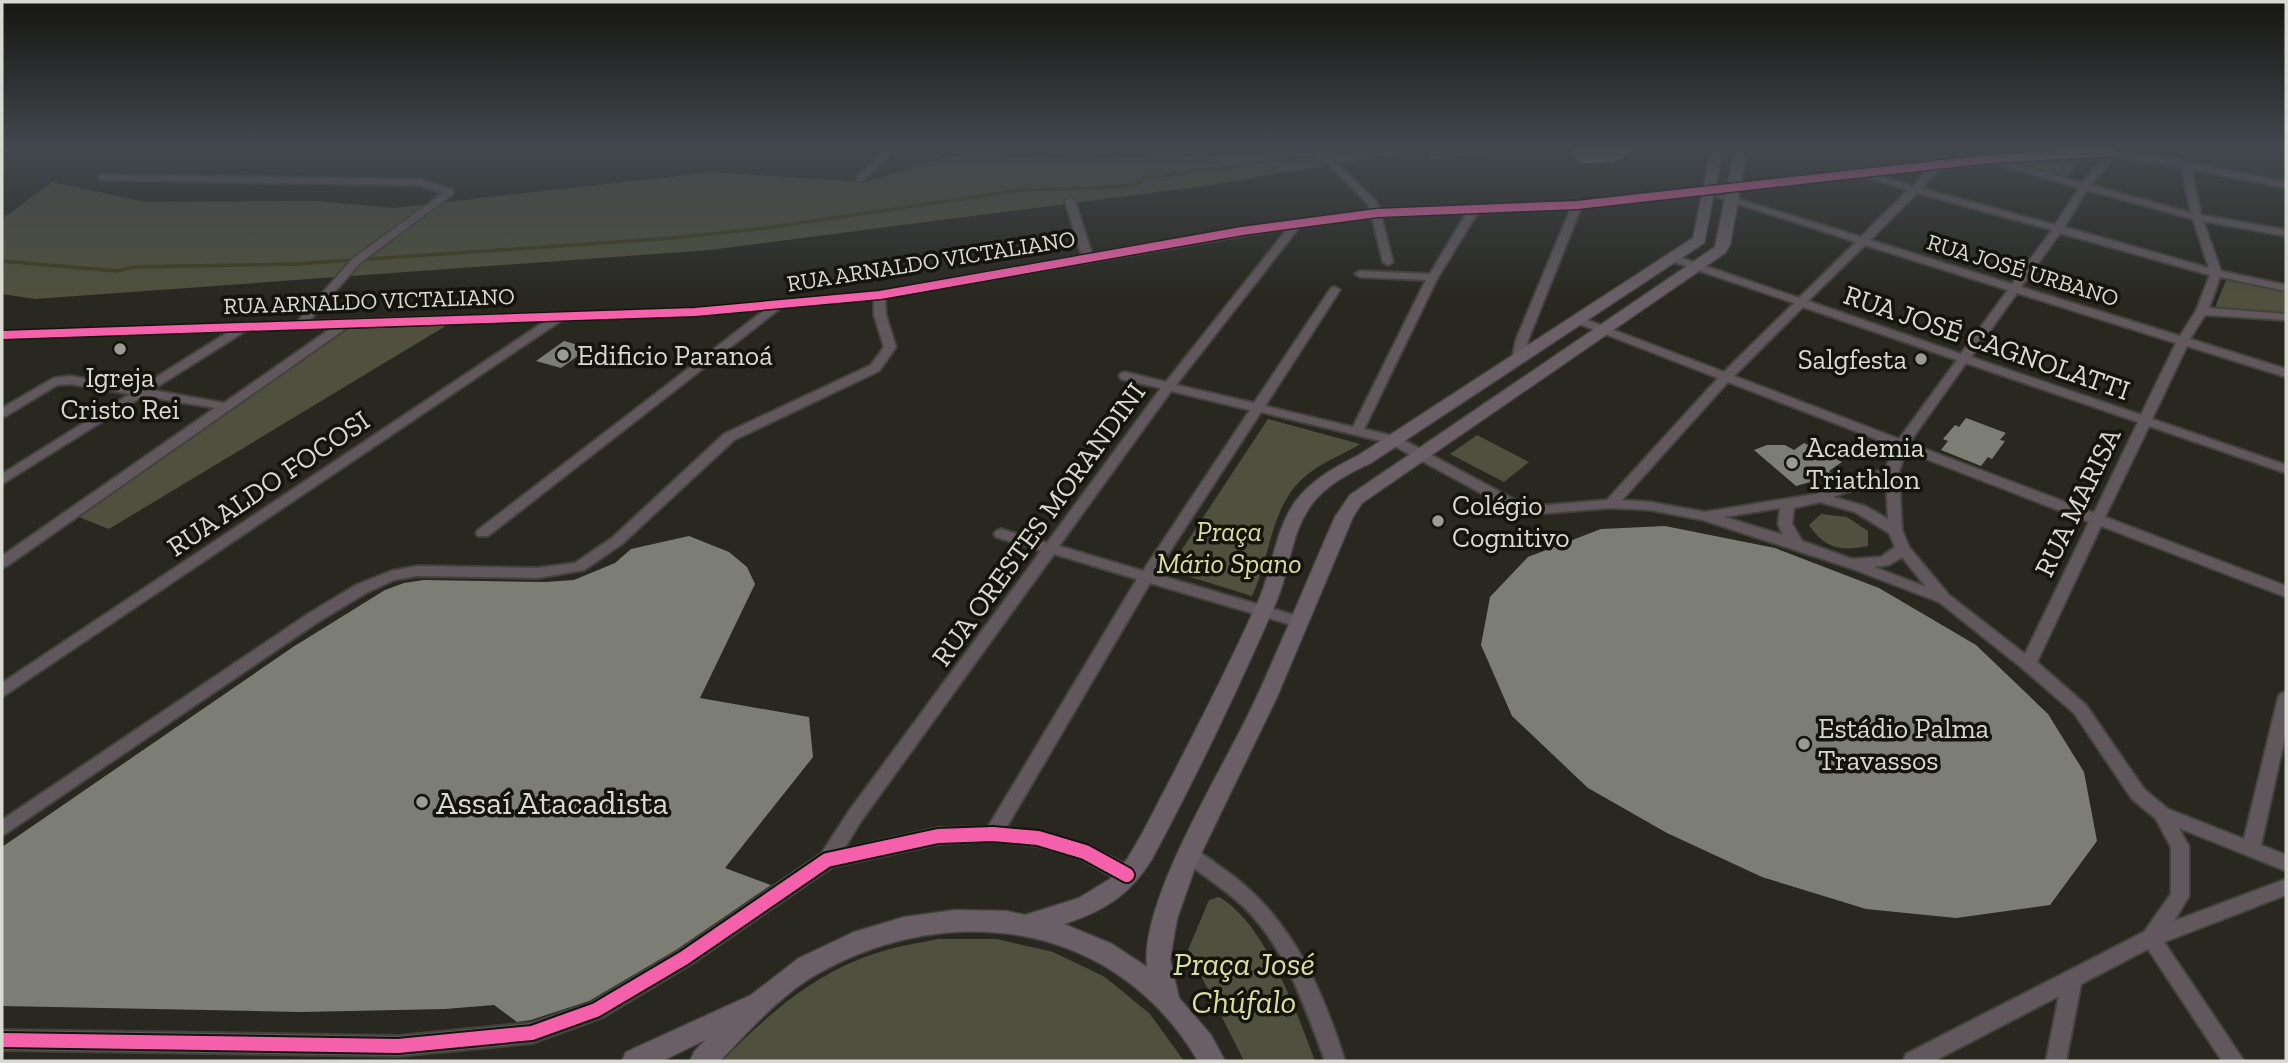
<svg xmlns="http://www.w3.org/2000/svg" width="2288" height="1063" font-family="'Zilla Slab',serif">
<rect width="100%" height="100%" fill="#282820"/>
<!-- green -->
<g fill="#4f503d">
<polygon points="1330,149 1423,149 1212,185 710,250 35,299 2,294 2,219 52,182 146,202 317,201 394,208 712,172 865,182 951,156 1084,159 1332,152"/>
<polygon points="1428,149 1520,149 1429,160"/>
<polygon points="2073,156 2082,159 2066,177 2060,177 2010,163"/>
<polygon points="2226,280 2286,292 2286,315 2214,310"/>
<polygon points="459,318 109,529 71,514 346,323"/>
<path d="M1268,419L1360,444C1343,455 1324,461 1308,474C1269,505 1272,555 1252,596L1174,572L1171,566Z"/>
<polygon points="1477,435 1529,462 1504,482 1450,454"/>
<path d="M1821,514L1847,517L1868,531V546C1841,552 1824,548 1809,525Z"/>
<path d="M1219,897C1265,923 1297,1013 1315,1061H1244L1188,950L1209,900Z"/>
<path d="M938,939H997L1053,952L1105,977L1150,1014L1184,1061H722C767,1015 816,971 880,952C898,946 919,943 938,939Z"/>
</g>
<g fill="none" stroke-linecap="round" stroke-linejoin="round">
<!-- stream -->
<polyline stroke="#3f3f20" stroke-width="3.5" points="2,261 117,271 133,267 296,264 673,238 766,228 1021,190 1121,187 1136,184 1144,178 1363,149"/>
</g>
<!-- building -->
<g fill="#7c7d75">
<polygon points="1568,149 1636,149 1614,162 1581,164"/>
<polygon points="564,341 589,348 561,368 536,361"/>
<polygon points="1966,418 2006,433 2000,440 2005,441 1992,459 1988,457 1981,466 1941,450 1948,441 1943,439 1955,425 1959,427"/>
<polygon points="1804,443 1842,462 1829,471 1835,475 1796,486 1754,450 1767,445 1785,445 1794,450"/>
<polygon points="1665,526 1775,548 1879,588 1976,645 2048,714 2084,772 2097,841 2050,905 1956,918 1866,909 1762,877 1667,833 1588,788 1512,716 1481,645 1490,597 1528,557 1601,529"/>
<polygon points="689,536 729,552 747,567 755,584 700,698 809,717 813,757 725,868 771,885 676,950 589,1001 531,1020 517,1022 494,1005 445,1009 301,1012 2,1006 2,847 293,647 385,590 404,583 424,580 545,582 574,580 615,563 631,549"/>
</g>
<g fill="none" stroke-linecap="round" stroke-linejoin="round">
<!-- minor casing -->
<g stroke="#43433d" stroke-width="4">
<g id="minor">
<polygon points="886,149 896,149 863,181 857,181 857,177"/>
<path d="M1313,149H1322L1376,201L1380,210L1577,202L1989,156L2102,149H2119L2286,182V188L2191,169L2201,215L2286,230V236L2203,221L2221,271L2286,285V291L2220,277L2209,308L2286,314V320L2205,315L2190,339L2286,369V377L2187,346L2152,419L2286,465V473L2149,426L2105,517L2286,586V597L2101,526L2037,662L2086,705L2144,789L2168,809L2244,839L2278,698L2280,694L2286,692V732L2261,845L2286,855V871L2179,828L2189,847V896L2174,921L2286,879V895L2164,942L2244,1061H2222L2148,949L2081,984L2066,1061H2046L2059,996L1934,1061H1903L1906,1054L2144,932L2171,894V847L2156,819L2132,799L2074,713L2022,668L1939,602L1853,569L1703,520L1650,510L1611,508L1535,514L1503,505L1389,443L1261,412L1155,574L1304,618L1307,622L1304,626L1299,627L1150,583L1006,828C1057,832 1089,845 1134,869L1136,875L1134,881L1127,883L1120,881L1080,858L1038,846L993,841L938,844L832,867L691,964L603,1017L532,1043L398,1056L2,1050V1030L398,1036L532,1023L590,1003L677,952L821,854L849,811L1041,551L996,537L994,534L996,531L1001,529L1047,543L1161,388L1121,379L1119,376L1121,373L1125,372L1166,382L1288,228L885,297L886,315L896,347L879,371L734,440L622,544L584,570L537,578L417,576L394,580L366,593L318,622L2,836V820L308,614L356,585L391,571L417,566L537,568L575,563L612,538L724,434L871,365L884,347L874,315V299L782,307L488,536H478L476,533L478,530L766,309L695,315L562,320L2,697V683L547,320L348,327L7,566L2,568V556L215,408L143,396L2,484V474L130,394L70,384L57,385L6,416L2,417V408L54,378L70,376L139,388L230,331L2,338V332L297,322L352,259L443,193L418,185L102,180L99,179V175L419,179L453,190V194L360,263L309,321L695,309L880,292L1082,256L1065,201L1070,198L1075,201L1092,254L1242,228L1370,211L1368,204ZM2105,155L2082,183L2006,161ZM2115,155L2182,168L2191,213L2091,185ZM1992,162L1993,163L2079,188L2055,225L1921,188L1942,167ZM1930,168L1913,186L1874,175ZM1863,176L1908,190L1861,237L1725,195L1717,197L1856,242L1799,298L1676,256H1668V260L1794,303L1724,372L1582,318H1574V322L1718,378L1607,500L1535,506L1513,499L1398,437L1364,429L1438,277L1478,212L1571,208L1516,340L1512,360L1518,364L1524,360L1528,340L1581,208ZM2087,190L2193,219L2209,268L2064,227ZM1917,193L2052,230L2012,284L1870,240ZM1467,212L1430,274L1360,271L1355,274L1360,277L1426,280L1353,427L1265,406L1340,290L1335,287L1331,288L1254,403L1176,385L1300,226L1372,217L1383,262L1388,265L1393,262L1381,216ZM2060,233L2210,275L2196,311L2180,336L2021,287ZM1865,245L2008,290L1961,354L1808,301ZM2017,293L2176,343L2141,415L1971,357ZM1803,307L1957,360L1899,439L1734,376ZM333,327L224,403L152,390L247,330ZM1966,363L2138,422L2094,513L1909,443ZM1728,382L1894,446L1886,468L1816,494L1705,512L1650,502L1622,500ZM1171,391L1250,410L1143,571L1059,546ZM1906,451L2089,522L2025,654L1949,595L1909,547L1902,530L1899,471ZM1886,478L1888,519L1865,506L1833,497ZM1820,502L1855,512L1889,533L1895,547L1881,557L1852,559L1802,541L1792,524L1794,508ZM1780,508L1778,524L1783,535L1724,517ZM1054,554L1137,579L988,827L938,828L844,849L861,821ZM1902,557L1926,587L1874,567L1889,565Z"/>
<path d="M1190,848C1202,852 1212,861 1222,868C1290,914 1321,986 1345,1061H1325C1305,1007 1286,949 1245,908C1226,890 1204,876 1184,861L1181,856L1184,851Z"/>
</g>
</g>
<!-- major casing -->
<g stroke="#43433d" stroke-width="3">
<path id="major" d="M1711,149H1723L1704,243L1371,463C1347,474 1322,487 1308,510C1291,536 1289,571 1277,600C1239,687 1197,775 1152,859C1130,895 1104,911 1064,924L1112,944L1147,967C1140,900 1222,771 1252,707C1281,645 1307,580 1335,517L1350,495L1715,247L1735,149H1747L1730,245L1725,253L1362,503L1353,517L1277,697L1197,862L1177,919L1170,959L1179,998L1211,1035L1225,1061H1198C1117,923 953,898 819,973C781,994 750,1030 720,1061H690L694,1052L705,1040L662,1061H622L626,1052L751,995L799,958L854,932L904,917L955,910L1007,911L1025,915L1079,898L1110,879L1128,858L1143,832C1183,755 1224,677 1260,597C1273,566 1275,531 1295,502C1311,480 1335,467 1359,455L1693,238Z"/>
</g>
<!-- minor -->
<use href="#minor" fill="#61585d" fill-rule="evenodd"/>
<!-- major -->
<use href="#major" fill="#6a5f66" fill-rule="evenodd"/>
<!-- cycleway-far1 casing -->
<g stroke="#14140d" stroke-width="11">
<polyline id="cycleway-far1" points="2,335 695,312 880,295 1242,231 1377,213 1577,205 1989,159 2113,152"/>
</g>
<!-- cycleway casing -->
<g stroke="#14140d" stroke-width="18">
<polyline id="cycleway" points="2,1040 398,1046 532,1033 596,1010 684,958 827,860 938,836 993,834 1038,838 1085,852 1127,875"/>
</g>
<!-- cycleway-far1 -->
<use href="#cycleway-far1" stroke="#f560ab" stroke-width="8"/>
<!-- cycleway -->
<use href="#cycleway" stroke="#f560ab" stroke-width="14"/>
</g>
<!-- sky -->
<linearGradient id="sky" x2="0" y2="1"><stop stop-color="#161612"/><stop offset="0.5" stop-color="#42484e"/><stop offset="1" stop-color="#42484e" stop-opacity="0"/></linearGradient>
<rect width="2288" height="298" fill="url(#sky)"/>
<!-- markers -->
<g fill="#9a9b92" stroke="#14140d" stroke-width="2.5">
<circle cx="120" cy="349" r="7"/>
<circle cx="563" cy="355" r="7"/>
<circle cx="1921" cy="359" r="7"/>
<circle cx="1792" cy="463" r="7"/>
<circle cx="1438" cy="521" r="7"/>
<circle cx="1804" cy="744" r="7"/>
<circle cx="422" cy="802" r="7"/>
</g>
<g text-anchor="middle" stroke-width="7" stroke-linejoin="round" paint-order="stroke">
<!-- far-street labels -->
<g font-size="23" fill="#d8d9d0" stroke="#14140d">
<text transform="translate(931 261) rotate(-9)" y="8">RUA ARNALDO VICTALIANO</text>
<text transform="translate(2023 270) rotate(17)" y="8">RUA JOSÉ URBANO</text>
<text transform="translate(369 301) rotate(-2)" y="8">RUA ARNALDO VICTALIANO</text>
</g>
<!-- street labels -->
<g font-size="28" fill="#d8d9d0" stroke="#14140d">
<text transform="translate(1987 342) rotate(19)" y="10">RUA JOSÉ CAGNOLATTI</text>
<text transform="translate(268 483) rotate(-34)" y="10">RUA ALDO FOCOSI</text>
<text transform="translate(2077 502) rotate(-64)" y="10">RUA MARISA</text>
<text transform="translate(1038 524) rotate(-54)" y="10">RUA ORESTES MORANDINI</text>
</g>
<!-- poi labels -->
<g font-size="28" fill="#d8d9d0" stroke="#14140d" text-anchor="start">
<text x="577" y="365">Edificio Paranoá</text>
<text x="1907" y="369" text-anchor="end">Salgfesta</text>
<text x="120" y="387" text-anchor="middle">Igreja<tspan x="120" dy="32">Cristo Rei</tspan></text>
<text x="1806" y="457">Academia<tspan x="1806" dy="32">Triathlon</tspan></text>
<text x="1452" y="515">Colégio<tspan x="1452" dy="32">Cognitivo</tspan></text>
<text x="1818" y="738">Estádio Palma<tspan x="1818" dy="32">Travassos</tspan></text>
</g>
<!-- park labels -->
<g font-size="28" font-style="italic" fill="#dbdd9e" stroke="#14140d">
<text x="1229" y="541">Praça<tspan x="1229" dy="32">Mário Spano</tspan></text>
</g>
<!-- near-poi labels -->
<g font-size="33" fill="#d8d9d0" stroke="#14140d" text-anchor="start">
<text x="436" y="814">Assaí Atacadista</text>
</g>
<!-- near-park labels -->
<g font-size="33" font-style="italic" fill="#dbdd9e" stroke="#14140d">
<text x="1244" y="975">Praça José<tspan x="1244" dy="38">Chúfalo</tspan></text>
</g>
</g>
<!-- border -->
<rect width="2288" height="1063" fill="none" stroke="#d8d9d0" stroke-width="7"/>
</svg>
